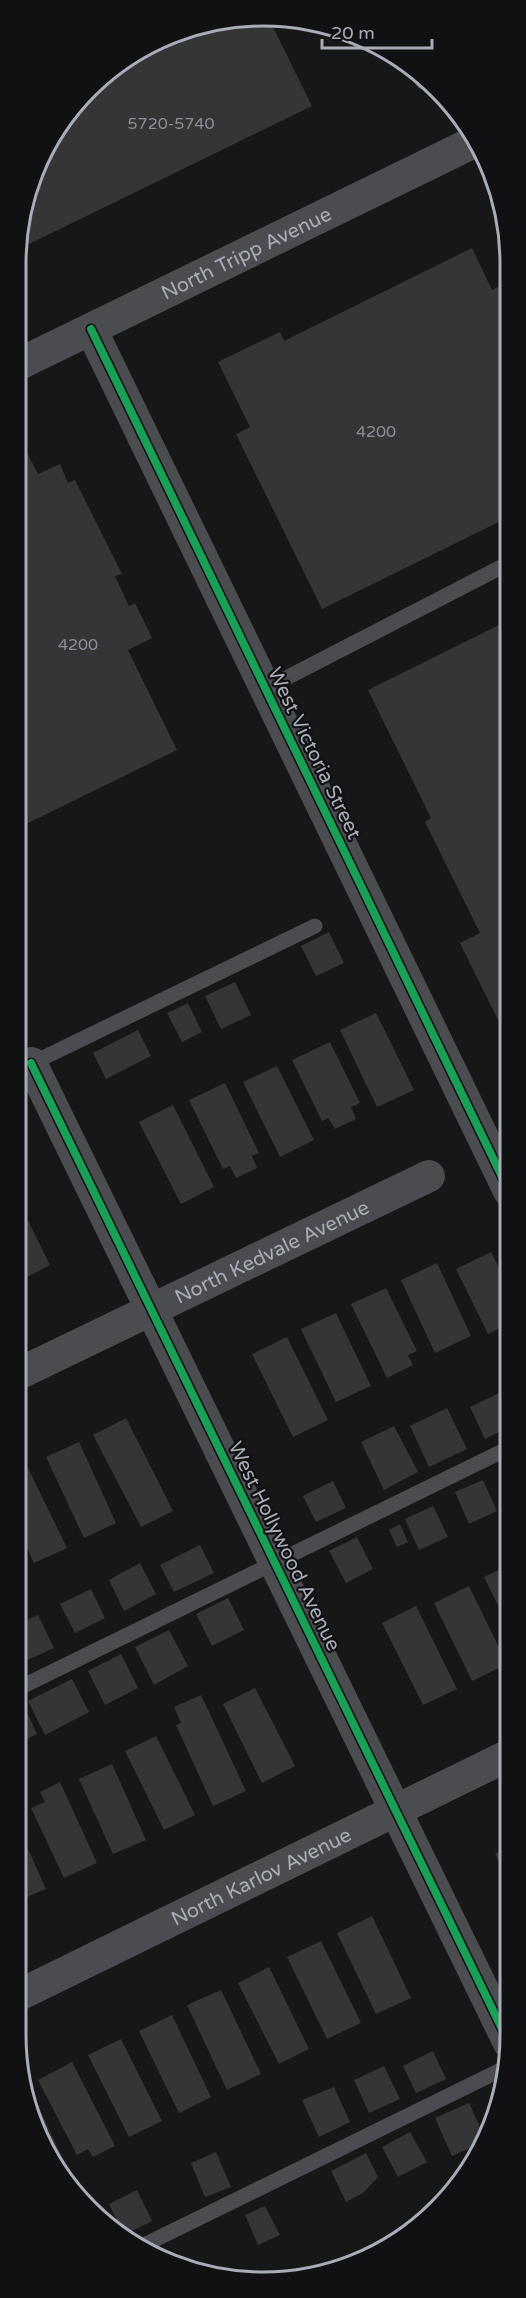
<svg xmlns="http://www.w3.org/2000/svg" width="526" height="2298" font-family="'Varela Round',sans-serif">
<rect width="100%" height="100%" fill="#171717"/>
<!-- building -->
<g fill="#353536">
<polygon points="269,19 312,106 17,250 17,230 48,139 112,66 199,23"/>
<polygon points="472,248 492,290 509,281 509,517 322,609 236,434 250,427 218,362 280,332 284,341"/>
<polygon points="24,447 38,474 60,464 68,483 75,480 122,574 115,576 129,606 135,603 152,638 128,650 177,750 16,829 17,451"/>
<polygon points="509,620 509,1042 460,943 480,933 425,822 431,818 368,690"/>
<polygon points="329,932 344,963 316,976 301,946"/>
<polygon points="235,982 251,1015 221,1029 205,996"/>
<polygon points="188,1003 202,1032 182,1042 167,1013"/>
<polygon points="376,1013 414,1090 377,1107 340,1030"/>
<polygon points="138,1030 151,1056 106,1079 93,1053"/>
<polygon points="330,1042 360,1103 351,1107 356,1119 335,1129 328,1118 322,1121 292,1060"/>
<polygon points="277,1066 314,1140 280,1157 243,1082"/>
<polygon points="225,1083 259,1153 252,1156 257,1168 236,1178 230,1166 223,1169 189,1100"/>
<polygon points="173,1105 214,1187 181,1204 139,1122"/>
<polygon points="16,1196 50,1265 18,1282 16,1278"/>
<polygon points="491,1252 509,1288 509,1323 488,1334 456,1269"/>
<polygon points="437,1263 471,1336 435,1353 401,1280"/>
<polygon points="386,1288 417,1351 408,1355 413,1365 387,1378 351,1304"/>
<polygon points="336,1313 371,1386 336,1402 301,1329"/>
<polygon points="287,1337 328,1420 293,1437 252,1354"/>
<polygon points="499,1393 509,1414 509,1427 485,1439 470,1407"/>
<polygon points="447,1408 467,1449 429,1467 410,1426"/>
<polygon points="126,1418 173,1511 141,1527 93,1435"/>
<polygon points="394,1426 418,1472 384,1490 361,1442"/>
<polygon points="79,1442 116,1523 84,1538 46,1457"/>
<polygon points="27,1466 67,1548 34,1563 16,1524 16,1472"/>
<polygon points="509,1467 509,1484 502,1471"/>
<polygon points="483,1480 497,1511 469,1524 455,1492"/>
<polygon points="333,1481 346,1508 316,1522 303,1496"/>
<polygon points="433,1506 448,1537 419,1550 405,1519"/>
<polygon points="400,1524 408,1542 397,1547 389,1530"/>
<polygon points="357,1537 373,1569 346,1583 329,1551"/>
<polygon points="200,1545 214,1573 174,1592 160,1565"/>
<polygon points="140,1563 156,1594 124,1611 109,1580"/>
<polygon points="509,1565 509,1628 484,1577"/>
<polygon points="469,1586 507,1664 472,1681 434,1603"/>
<polygon points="91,1589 105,1618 75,1633 60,1604"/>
<polygon points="228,1598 244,1630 212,1646 196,1614"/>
<polygon points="416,1606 457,1689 423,1705 382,1623"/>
<polygon points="38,1615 54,1648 23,1662 15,1647 15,1625"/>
<polygon points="169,1630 188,1666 154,1685 135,1647"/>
<polygon points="121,1654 138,1688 105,1705 88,1671"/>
<polygon points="72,1679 89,1712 45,1735 28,1701"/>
<polygon points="255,1688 295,1766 262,1783 223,1704"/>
<polygon points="201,1695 246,1791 213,1806 176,1725 181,1723 174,1707"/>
<polygon points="23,1704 37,1734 15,1745 15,1708"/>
<polygon points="156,1736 195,1815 164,1830 125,1751"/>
<polygon points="112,1764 146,1840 113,1854 79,1779"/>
<polygon points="60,1782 97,1863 64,1878 31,1808 45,1802 40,1792"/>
<polygon points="15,1820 46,1889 15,1902"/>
<polygon points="509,1847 509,1882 495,1854"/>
<polygon points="372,1916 411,1998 376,2014 337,1933"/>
<polygon points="321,1941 361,2023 327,2039 287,1957"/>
<polygon points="269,1967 309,2049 279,2064 238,1983"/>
<polygon points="221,1990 261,2074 227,2090 187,2005"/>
<polygon points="172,2015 211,2097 179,2113 139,2031"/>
<polygon points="121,2039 162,2121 129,2137 88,2055"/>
<polygon points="433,2051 446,2079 416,2093 403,2066"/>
<polygon points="72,2062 115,2146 93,2157 88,2149 77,2155 38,2080"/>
<polygon points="384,2066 400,2099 369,2113 354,2080"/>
<polygon points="28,2085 64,2161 56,2165 34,2130 25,2087"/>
<polygon points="334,2087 350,2122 319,2137 302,2100"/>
<polygon points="469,2103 485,2138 484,2142 452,2156 435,2118"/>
<polygon points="410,2132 427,2162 398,2177 382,2147"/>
<polygon points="216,2152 231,2187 205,2197 191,2163"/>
<polygon points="366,2153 378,2177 363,2193 346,2202 331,2171"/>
<polygon points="137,2190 152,2221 124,2235 109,2204"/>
<polygon points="265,2206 280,2235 258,2245 245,2215"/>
<polygon points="350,2254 354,2264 342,2270 327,2272 325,2267"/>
</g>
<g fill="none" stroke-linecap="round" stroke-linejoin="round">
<!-- service -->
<g stroke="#4b4c50" stroke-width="15">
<polyline points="419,74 423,82"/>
<polyline points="265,689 509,563"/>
<polyline points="16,1071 315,926"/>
<polyline points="15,1690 509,1448"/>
<polyline points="140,2247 509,2066"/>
</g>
<!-- minor -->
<g stroke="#4b4c50" stroke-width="32">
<polyline points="91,329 509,1191"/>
<path id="s1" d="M17,365L476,141"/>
<polyline points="31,1063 509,2043"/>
<path id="s2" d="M16,1375L429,1176"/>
<path id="s3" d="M15,1997L509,1755"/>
</g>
<!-- cycleway casing -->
<g stroke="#111113" stroke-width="11">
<g id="cycleway">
<polyline points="91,329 509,1191"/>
<polyline points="31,1063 509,2043"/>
</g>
</g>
<!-- cycleway -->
<use href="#cycleway" stroke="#1a9f57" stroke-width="8"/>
</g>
<g text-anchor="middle" stroke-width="4.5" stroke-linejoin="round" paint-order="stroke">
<!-- number labels -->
<g font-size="16" fill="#8b8f98">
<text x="171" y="129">5720-5740</text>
<text x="376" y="437">4200</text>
<text x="78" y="650">4200</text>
</g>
<!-- street labels -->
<g font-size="20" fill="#a8adb8" stroke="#111113">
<text dy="7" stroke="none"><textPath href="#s1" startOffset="255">North Tripp Avenue</textPath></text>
<text transform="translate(315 753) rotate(64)" y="7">West Victoria Street</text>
<text dy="7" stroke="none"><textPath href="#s2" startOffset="284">North Kedvale Avenue</textPath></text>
<text transform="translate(285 1546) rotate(64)" y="7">West Hollywood Avenue</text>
<text dy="7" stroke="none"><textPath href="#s3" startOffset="274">North Karlov Avenue</textPath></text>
</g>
</g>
<!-- crop -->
<path d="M0 0H526V2298H0ZM263 26H263A237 237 0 0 1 500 263V2035A237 237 0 0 1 263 2272H263A237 237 0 0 1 26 2035V263A237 237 0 0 1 263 26Z" fill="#111113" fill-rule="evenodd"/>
<path fill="none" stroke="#a8adb8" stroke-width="3" d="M263 26H263A237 237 0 0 1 500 263V2035A237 237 0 0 1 263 2272H263A237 237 0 0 1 26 2035V263A237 237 0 0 1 263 26Z"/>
<!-- scale -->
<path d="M322 39v9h110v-9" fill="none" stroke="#a8adb8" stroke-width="3"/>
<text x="331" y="39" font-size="18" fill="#a8adb8" stroke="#111113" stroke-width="4.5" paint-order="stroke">20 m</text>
</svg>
